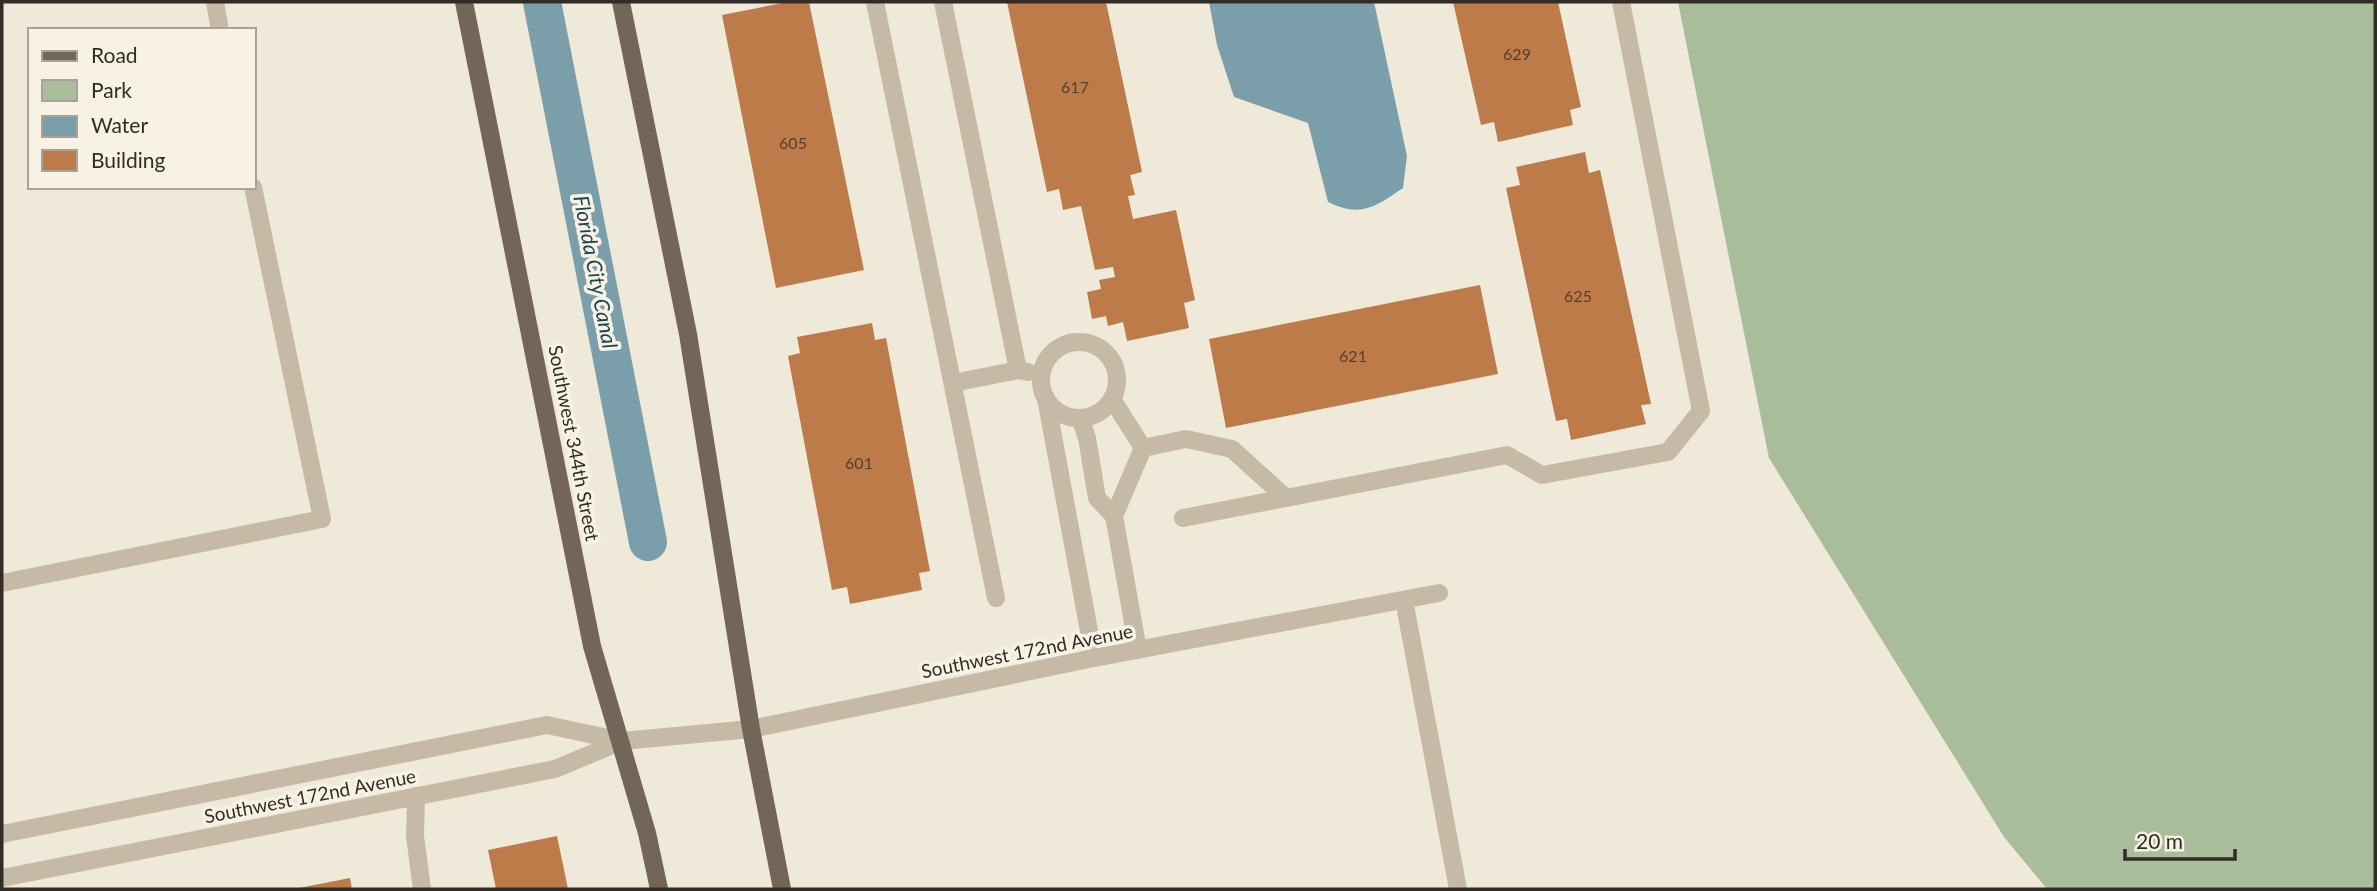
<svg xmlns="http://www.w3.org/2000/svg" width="2377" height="891" font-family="Lato,sans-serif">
<rect width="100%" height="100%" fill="#efe9d9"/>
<!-- green -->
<polygon fill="#aabd9a" points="1678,2 2375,2 2375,889 2047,889 2004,837 1769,458"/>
<!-- water -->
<path fill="#7a9faa" d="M1209,2H1374L1407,156L1403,188C1375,207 1361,218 1328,202L1308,123L1234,97L1217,45Z"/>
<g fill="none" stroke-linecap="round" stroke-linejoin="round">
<!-- canal -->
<polyline stroke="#7a9faa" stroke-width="38" points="542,2 648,542"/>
</g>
<!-- building -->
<g fill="#bd7b49">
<polygon points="788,2 809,2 864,270 776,288 722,15"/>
<polygon points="1007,2 1106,2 1142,172 1130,175 1135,195 1128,196 1133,219 1176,210 1195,300 1184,303 1189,328 1127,341 1123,322 1108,326 1106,316 1092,319 1087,292 1101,289 1099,280 1115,277 1113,267 1095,270 1081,206 1063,210 1059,189 1047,192"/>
<polygon points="1453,2 1558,2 1581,107 1570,110 1573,125 1498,142 1494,122 1481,125"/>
<polygon points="1585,152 1589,173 1600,170 1651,404 1641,405 1646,424 1571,440 1567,419 1556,421 1506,188 1520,185 1516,167"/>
<polygon points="1480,285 1498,374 1226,428 1209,339"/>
<polygon points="872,323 875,340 886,338 930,571 919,573 922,590 850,604 847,587 832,590 788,356 800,353 797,337"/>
<polygon points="557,836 568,889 496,889 488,850"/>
<polygon points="350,878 352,889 299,889 299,888"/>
</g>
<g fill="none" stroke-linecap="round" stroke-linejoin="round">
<!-- minor -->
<g stroke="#c6baa6" stroke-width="18">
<polyline points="215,2 220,30"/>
<polyline points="875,2 996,598"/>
<polyline points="943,2 1018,370"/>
<circle cx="1079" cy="380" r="38"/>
<polyline points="953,383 1018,370 1028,372"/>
<polyline points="1046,398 1094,658"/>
<polyline points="1112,399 1143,448"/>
<polyline points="1080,418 1087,438 1097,498 1114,516"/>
<polyline points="1143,448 1186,439 1232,449 1286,498"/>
<polyline points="1183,518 1507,455 1542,475 1668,452 1701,411 1621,2"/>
<polyline points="2,583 322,519 253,187"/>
<polyline points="1404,600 1458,889"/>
<polyline points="1138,650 1114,516 1143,448"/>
<polyline points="416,796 415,836 422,889"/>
<polyline points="2,834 547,725 622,741 751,729 1094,658 1439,593"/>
<polyline points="2,878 555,769 622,741"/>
</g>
<!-- major -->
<g stroke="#736658" stroke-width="18">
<polyline points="464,2 592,646 647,833 659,889"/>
<polyline points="621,2 688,334 751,729 782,889"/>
</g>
</g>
<g text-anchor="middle" stroke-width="7" stroke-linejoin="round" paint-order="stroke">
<!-- number labels -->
<g font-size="16" fill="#55402f">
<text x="1517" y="60">629</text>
<text x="1075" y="93">617</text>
<text x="793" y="149">605</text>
<text x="1578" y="302">625</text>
<text x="1353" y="362">621</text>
<text x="859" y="469">601</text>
</g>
<!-- street labels -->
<g font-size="19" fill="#322c26" stroke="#f7f2e4">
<text transform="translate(574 443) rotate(79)" y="7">Southwest 344th Street</text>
<text transform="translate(1027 651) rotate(-11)" y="7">Southwest 172nd Avenue</text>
<text transform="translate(310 796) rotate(-11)" y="7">Southwest 172nd Avenue</text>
</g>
<!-- water labels -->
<g font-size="21" font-style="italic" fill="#1f4451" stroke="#f7f2e4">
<text transform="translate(595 272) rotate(79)" y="7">Florida City Canal</text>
</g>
</g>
<!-- border -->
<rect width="2377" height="891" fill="none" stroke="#322c26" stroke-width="7"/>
<!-- legend -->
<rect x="28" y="28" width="228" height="161" fill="#f7f2e4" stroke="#a8a398" stroke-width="2"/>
<rect x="42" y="51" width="35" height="10" fill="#736658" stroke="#a8a398" stroke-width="2"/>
<text x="91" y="63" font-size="21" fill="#322c26">Road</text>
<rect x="42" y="80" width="35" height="21" fill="#aabd9a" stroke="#a8a398" stroke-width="2"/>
<text x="91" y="98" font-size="21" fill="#322c26">Park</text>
<rect x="42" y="116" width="35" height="21" fill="#7a9faa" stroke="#a8a398" stroke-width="2"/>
<text x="91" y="133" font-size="21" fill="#322c26">Water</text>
<rect x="42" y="150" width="35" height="21" fill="#bd7b49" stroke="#a8a398" stroke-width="2"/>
<text x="91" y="168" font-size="21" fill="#322c26">Building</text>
<!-- scale -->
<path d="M2125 849v10h110v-10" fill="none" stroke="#322c26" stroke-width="3.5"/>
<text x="2136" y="849" font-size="21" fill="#322c26" stroke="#f7f2e4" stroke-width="5" paint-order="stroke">20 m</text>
</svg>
